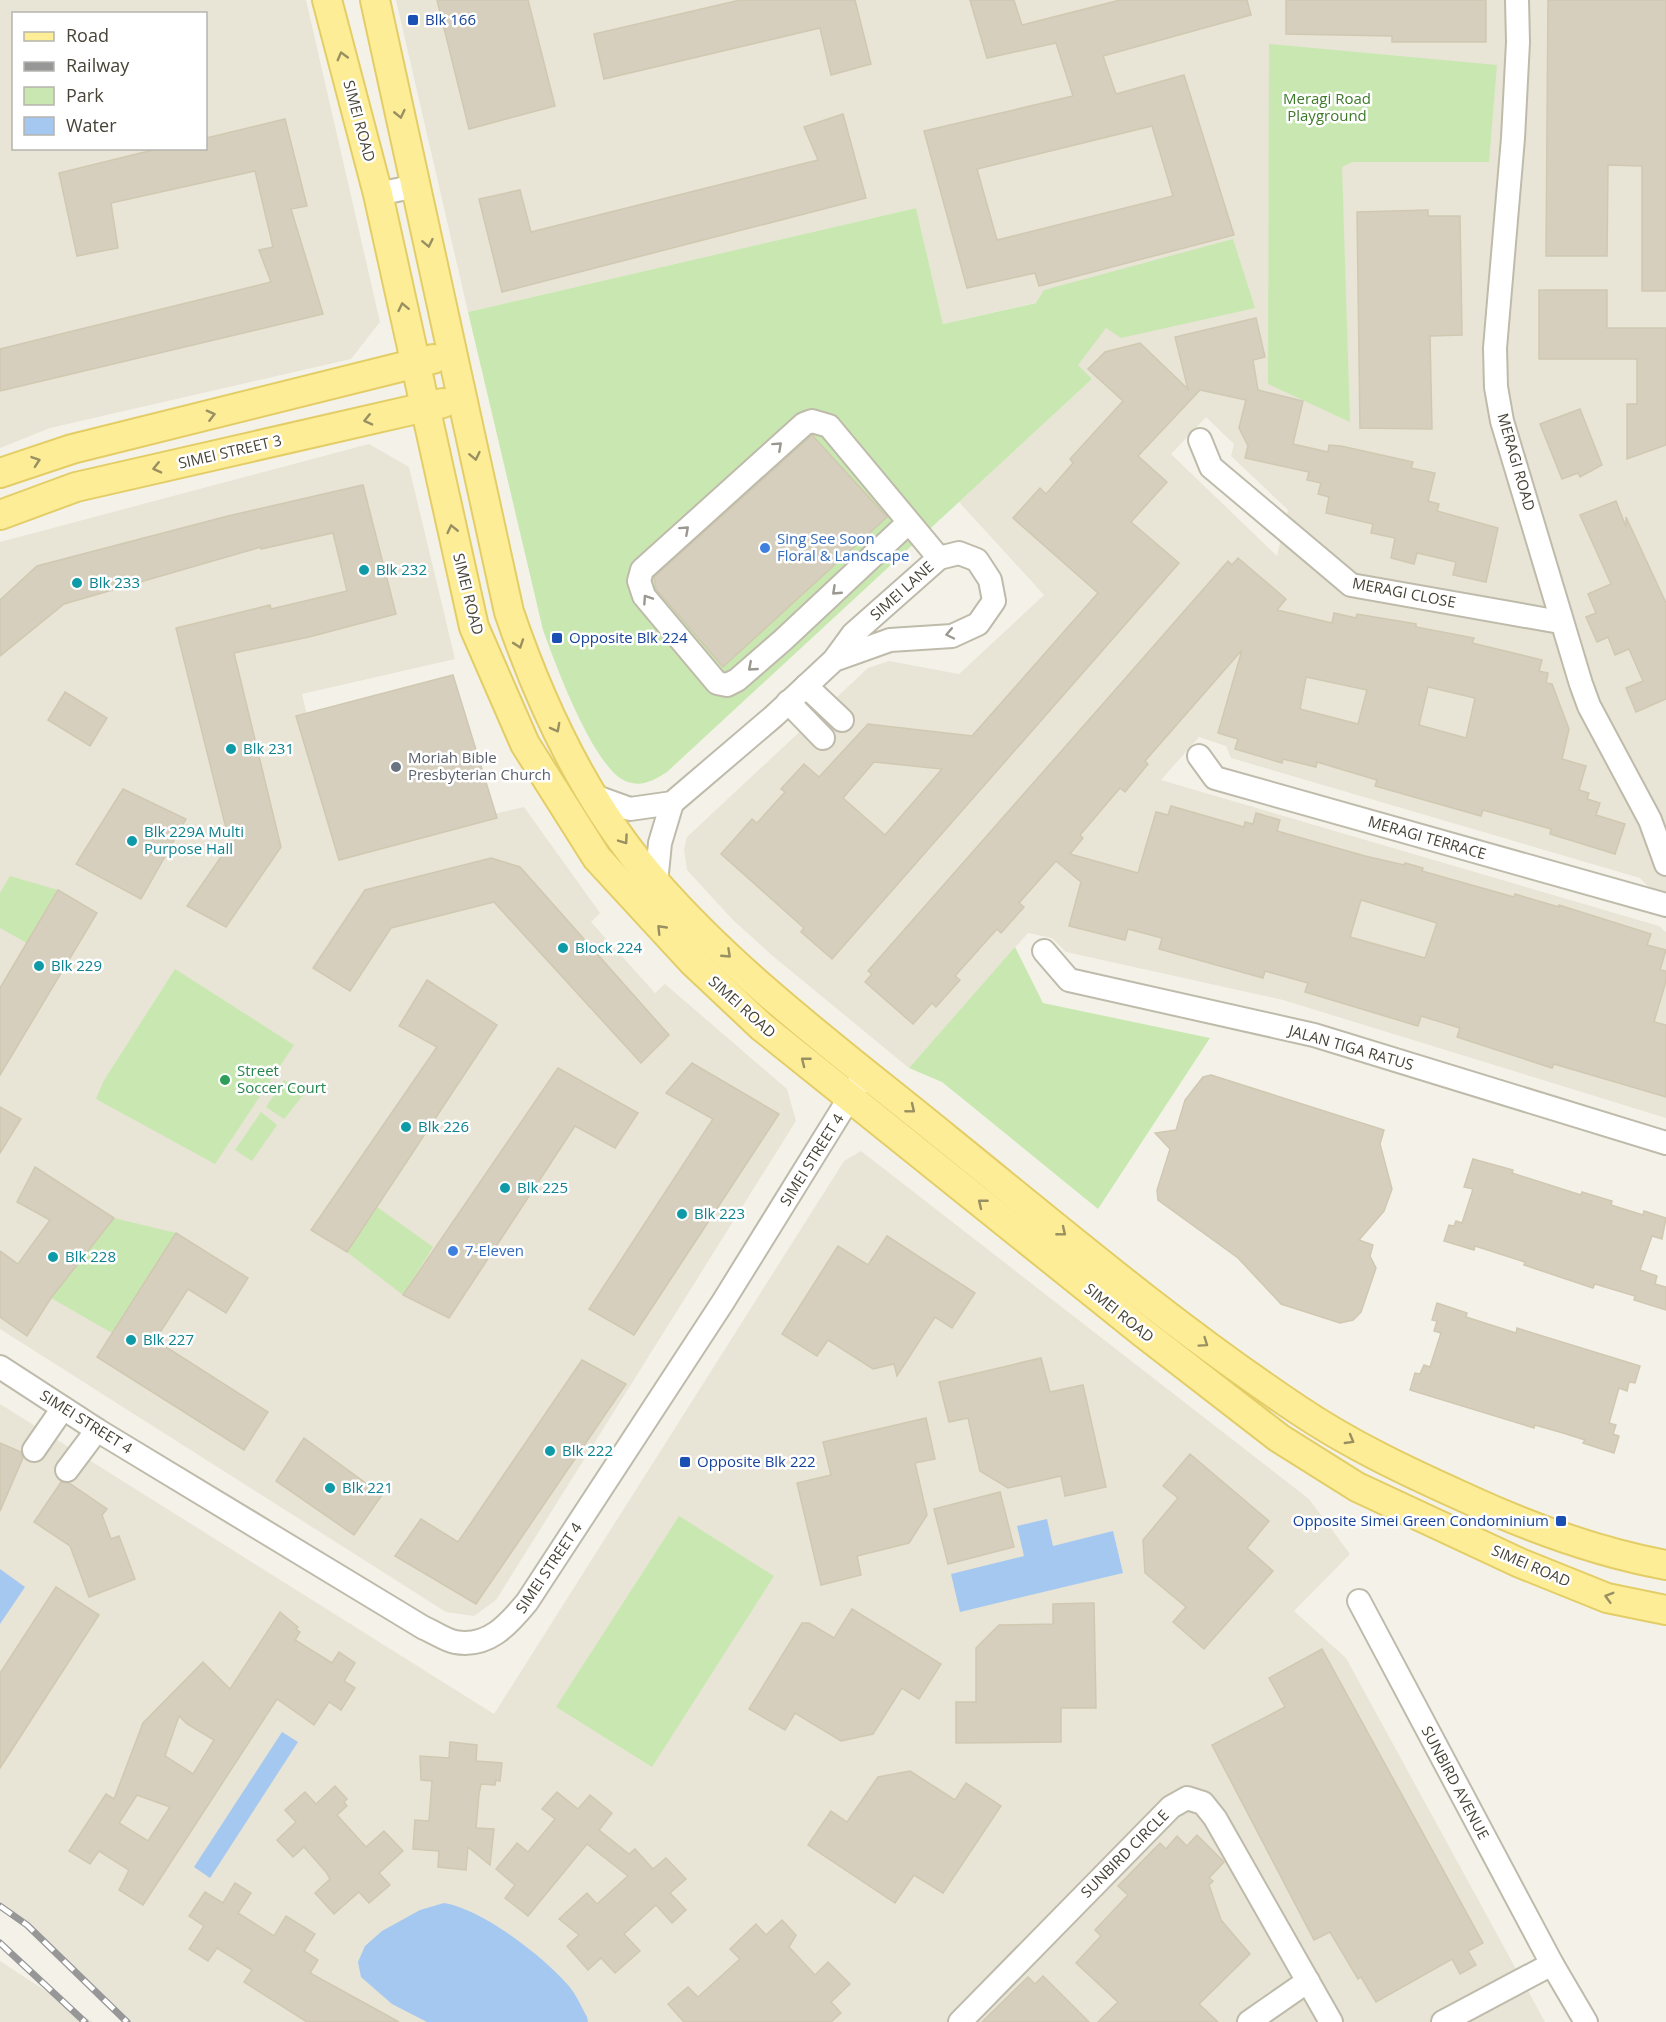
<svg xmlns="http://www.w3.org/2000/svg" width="1666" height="2022" font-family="'Open Sans',sans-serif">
<rect width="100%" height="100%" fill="#f4f2e8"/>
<!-- residential -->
<g fill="#e8e4d6" fill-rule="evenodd">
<path d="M0,0H306L380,322L351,359L50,428L0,448ZM14,14H206V148H14Z"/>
<path d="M396,0H1666V905L1640,878L1231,758L1226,746L1199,737L1161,780L1659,926L1666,932V1118L1283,1000L1066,952L1052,938L1028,933L909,1068L774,957L733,920L687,870L684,849L687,837L868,668L889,661L959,674L1044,595L959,502L1092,379L1069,357L1056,298L943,324L916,208L468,312ZM1206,417L1234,444L1231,456L1288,510L1277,556L1171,454Z"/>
<polygon points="369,444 409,467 455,659 302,694 338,850 524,807 600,913 591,922 655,993 665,984 787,1089 796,1121 496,1600 474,1616 446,1612 0,1329 0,542"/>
<polygon points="861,1151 1309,1499 1350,1554 1294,1611 1346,1658 1545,2022 128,2022 0,1901 0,1404 494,1714 844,1161"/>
<polygon points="0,1961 93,2022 0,2022"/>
</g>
<!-- green -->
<g fill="#c9e8b1">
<polygon points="1269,44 1497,65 1489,162 1352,162 1342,167 1350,422 1268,384"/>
<path d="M916,208L943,324L1036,303L1044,290L1233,239L1255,308L1121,338L1106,328L1078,365L1092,379L667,772C654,780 643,787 628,782C595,773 555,663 543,630L468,312Z"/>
<polygon points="10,876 58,890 27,943 0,928 0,893"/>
<polygon points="1015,947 1043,1003 1210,1038 1098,1209 942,1082 909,1068"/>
<polygon points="175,969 294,1045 215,1164 96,1099 103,1082"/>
<polygon points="284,1080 304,1094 284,1119 266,1107"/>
<polygon points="261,1112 277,1125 252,1161 235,1150"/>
<polygon points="377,1207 433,1247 403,1295 347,1252"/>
<polygon points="114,1218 176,1233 112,1333 51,1298"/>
<polygon points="679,1516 774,1576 652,1767 556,1707"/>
</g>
<!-- water -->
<g fill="#a5c8f0">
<polygon points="1047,1519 1053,1546 1113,1531 1123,1573 960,1612 951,1574 1024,1556 1017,1526"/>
<polygon points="0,1569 25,1587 0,1624"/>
<polygon points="282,1732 298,1742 210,1878 194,1867"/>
<path d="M444,1903C482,1909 543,1956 568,1985C576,1994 581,2006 587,2017L588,2022H427L392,2004L361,1977L358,1962L365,1946L382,1931L420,1910Z"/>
</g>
<!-- building -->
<g fill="#d6cfbd" stroke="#d0c8b1" stroke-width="1.5" fill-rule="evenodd">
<polygon points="437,0 528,0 555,106 469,129"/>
<polygon points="740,0 855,0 871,64 831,75 820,28 604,79 594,34"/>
<path d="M970,0H1014L1022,25L1120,0H1247L1251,15L1103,56L1116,94L1184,75L1234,235L1039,286L1035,273L967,288L924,131L1073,96L1056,43L987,58ZM1152,126L1173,196L997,240L977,169Z"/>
<polygon points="1286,0 1486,0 1486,42 1392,42 1392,36 1286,34"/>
<polygon points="1548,0 1666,0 1666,291 1642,291 1642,166 1608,165 1607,256 1546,256"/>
<polygon points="843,114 866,198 502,292 479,199 520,190 531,232 818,160 804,127"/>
<polygon points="285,119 307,206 291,209 323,314 0,391 0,349 271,282 259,250 273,247 255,171 111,203 118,248 77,256 59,173 161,148 206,148 206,138"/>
<polygon points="1428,210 1428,216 1460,216 1462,335 1430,336 1432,429 1360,428 1357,212"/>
<polygon points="1539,290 1607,290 1607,328 1666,328 1666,445 1627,459 1627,404 1637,404 1637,359 1539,359"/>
<path d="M1256,318L1265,357L1253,360L1258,390L1303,401L1293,444L1328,452L1329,445L1341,446L1413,462L1411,468L1435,473L1428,501L1439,504L1437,511L1498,528L1486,582L1453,575L1456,562L1439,558L1417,553L1414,564L1391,558L1395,538L1371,533L1373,524L1326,513L1329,497L1318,494L1321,483L1307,480L1309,472L1245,458L1248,446L1239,428L1246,400L1200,390L1138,456L1167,482L1131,522L1179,563L832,959L801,932L804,928L721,854L752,819L757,823L785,792L781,789L804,764L819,777L868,724L972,736L1098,593L1013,518L1040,488L1046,494L1073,463L1070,459L1123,401L1088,369L1105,352L1140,343L1188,389L1175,337ZM874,762L942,769L885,835L843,798Z"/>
<polygon points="1580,409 1602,465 1580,477 1578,473 1562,479 1540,424"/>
<polygon points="812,435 887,517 723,667 656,589 654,577"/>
<polygon points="363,485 396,614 309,637 234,653 281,847 226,927 187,906 230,844 176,628 270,605 271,609 347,591 333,533 261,549 261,547 64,604 0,656 0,600 37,566 228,516"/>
<polygon points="1616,501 1626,527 1626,517 1666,603 1666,699 1636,712 1626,688 1643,681 1629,649 1615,655 1608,637 1597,642 1586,617 1596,613 1588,594 1611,584 1580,515"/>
<path d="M1238,558L1286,599L1277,610L1332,623L1334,613L1356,618L1357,614L1416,624V627L1474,638L1472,643L1542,660L1539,671L1548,673L1546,683L1552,684L1569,729L1562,759L1586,766L1579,790L1589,793L1587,799L1600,803L1596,815L1625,824L1615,854L1550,834L1551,829L1483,810L1481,816L1375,786L1377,780L1317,762L1316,767L1283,759L1282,763L1235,749L1238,739L1218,733L1242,650L1145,761L1148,764L1125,792L1120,788L1080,835L1083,838L1070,854L1138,873L1156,812L1168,815L1171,806L1244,827L1245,822L1253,824L1256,813L1280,820L1277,831L1365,856L1404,865L1405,863L1423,868L1422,871L1514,897L1515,894L1559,907V905L1651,934L1647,945L1666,950L1660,970L1666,971V981L1654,1022L1666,1025V1097L1554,1064L1552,1068L1457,1037L1460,1028L1421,1016L1418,1026L1305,992L1308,983L1265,971L1263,978L1159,949L1162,938L1128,929L1125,940L1069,926L1081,882L1056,861L1019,903L1024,907L1001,933L997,929L955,976L960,980L936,1007L932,1003L913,1024L865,982L872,974L868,971L1116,689L1228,561L1232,565ZM1306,677L1367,690L1358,724L1300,709ZM1428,687L1475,698L1466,738L1419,725ZM1361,900L1437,923L1425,958L1350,937Z"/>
<polygon points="453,675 497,818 339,860 296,716"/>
<polygon points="65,692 107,718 90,746 48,720"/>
<polygon points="123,789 186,819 141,899 76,864"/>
<polygon points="491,858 520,867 669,1035 641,1063 494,902 391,928 350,991 313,968 365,890"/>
<polygon points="58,890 97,913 0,1075 0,988"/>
<polygon points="427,980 497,1025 347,1252 311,1230 437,1047 399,1026"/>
<polygon points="692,1063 779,1114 634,1335 589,1309 713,1119 666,1093"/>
<polygon points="558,1068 638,1113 615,1148 575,1126 449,1318 403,1295"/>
<polygon points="1211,1075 1384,1130 1380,1144 1392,1189 1384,1211 1359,1240 1373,1245 1370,1256 1376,1268 1361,1312 1353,1320 1340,1323 1281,1304 1238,1258 1158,1200 1157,1190 1170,1149 1155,1133 1176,1130 1185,1100 1203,1077"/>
<polygon points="0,1107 21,1119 0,1153"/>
<polygon points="1473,1159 1513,1170 1512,1173 1581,1195 1582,1192 1612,1201 1611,1205 1643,1215 1644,1211 1666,1218 1662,1239 1652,1236 1640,1270 1657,1276 1655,1284 1666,1287 1666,1310 1634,1300 1635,1296 1595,1284 1593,1288 1524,1265 1525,1262 1475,1246 1474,1250 1444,1241 1449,1225 1454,1226 1456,1221 1462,1223 1473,1189 1464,1187"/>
<polygon points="35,1167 114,1218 51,1298 27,1336 0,1317 0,1251 18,1264 50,1220 17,1202"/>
<polygon points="176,1233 248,1278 226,1313 188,1289 155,1340 268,1412 244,1450 97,1357"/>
<polygon points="887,1236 975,1293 952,1328 935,1317 897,1376 894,1364 873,1369 828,1340 817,1356 782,1334 838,1246 868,1265"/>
<polygon points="1437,1303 1467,1313 1466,1317 1516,1333 1517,1328 1640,1366 1635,1383 1629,1382 1627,1391 1619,1388 1609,1423 1616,1425 1613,1434 1619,1436 1614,1453 1583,1443 1585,1440 1563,1433 1535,1425 1534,1428 1410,1390 1415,1373 1420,1374 1424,1365 1430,1367 1441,1333 1434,1331 1437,1321 1432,1320"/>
<polygon points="1041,1358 1050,1392 1083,1385 1106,1487 1065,1496 1061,1476 1008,1488 980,1471 968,1418 949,1422 939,1382"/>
<polygon points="582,1360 626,1384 476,1604 395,1556 421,1519 458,1542"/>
<polygon points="926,1418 935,1459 915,1463 927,1515 909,1543 857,1556 861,1575 821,1585 797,1483 831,1475 823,1442"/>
<polygon points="304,1438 382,1495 354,1535 276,1481"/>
<polygon points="0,1443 21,1452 23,1458 0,1511"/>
<polygon points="1190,1454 1269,1521 1247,1548 1273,1571 1204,1649 1173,1622 1186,1607 1145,1573 1143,1540 1178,1498 1163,1486"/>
<polygon points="61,1482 69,1483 107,1509 102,1515 111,1539 119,1536 135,1579 89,1597 70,1546 34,1522"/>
<polygon points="1000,1492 1014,1547 948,1564 934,1509"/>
<polygon points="56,1587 99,1615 0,1768 0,1673"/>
<polygon points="1094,1603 1096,1708 1061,1708 1061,1742 956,1743 956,1702 976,1702 976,1648 999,1625 1053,1624 1053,1604"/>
<polygon points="852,1609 941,1664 919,1699 902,1688 873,1734 841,1741 795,1713 785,1730 749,1709 802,1623 809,1623 834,1638"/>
<path d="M280,1612L298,1627L296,1629L300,1632L295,1640L332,1663L339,1652L355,1663L344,1681L355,1688L341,1710L329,1702L314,1725L277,1699L143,1905L119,1890L129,1870L99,1851L90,1864L69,1851L106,1794L114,1799L143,1723L203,1662L230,1689ZM179,1716L187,1724L214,1740L193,1774L165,1756ZM137,1795L170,1807L148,1841L119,1823Z"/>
<polygon points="1322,1649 1483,1943 1468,1951 1476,1965 1460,1974 1452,1959 1376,2002 1361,1977 1358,1979 1330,1932 1314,1940 1212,1745 1285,1707 1269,1678"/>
<polygon points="450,1742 477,1745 476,1761 502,1763 500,1781 496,1780 495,1785 481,1784 479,1794 476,1828 494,1829 490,1865 468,1847 466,1870 438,1867 439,1851 413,1849 415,1820 429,1821 432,1781 421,1780 420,1756 449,1758"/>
<polygon points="910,1771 955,1800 966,1783 1001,1806 943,1893 914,1875 895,1903 808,1845 831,1811 847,1822 878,1777"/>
<polygon points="335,1786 347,1799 344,1802 347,1806 337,1815 366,1847 384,1831 403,1851 379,1873 390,1885 369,1903 359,1892 334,1914 315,1893 330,1879 326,1872 304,1847 293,1857 277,1840 296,1822 285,1810 305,1792 316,1804"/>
<polygon points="557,1792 578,1809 590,1795 612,1813 599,1830 629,1854 635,1849 653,1869 666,1858 686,1879 670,1893 686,1910 672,1923 656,1905 624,1934 640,1951 615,1973 601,1958 588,1970 567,1946 579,1935 559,1919 587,1893 597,1904 628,1876 587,1844 528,1916 505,1898 515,1885 496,1869 517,1843 528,1852 555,1819 542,1809"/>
<polygon points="1197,1835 1224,1862 1209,1878 1213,1881 1209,1885 1221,1920 1250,1954 1199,2004 1218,2022 1098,2022 1118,2002 1076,1963 1101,1936 1095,1930 1128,1895 1118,1886 1160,1843 1166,1849 1177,1836 1187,1846"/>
<polygon points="235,1883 251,1893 238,1913 274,1936 286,1916 315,1934 304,1951 318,1960 310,1973 399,2022 307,2022 244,1982 252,1970 217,1948 208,1961 189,1949 204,1926 189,1916 205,1892 223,1903"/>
<polygon points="782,1920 796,1935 789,1947 815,1975 828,1962 850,1984 831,2002 841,2013 831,2022 684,2022 668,2004 688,1987 698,1997 740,1959 730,1949 756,1924 766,1935"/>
<polygon points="1043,1976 1089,2022 982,2022 1028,1977 1035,1984"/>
</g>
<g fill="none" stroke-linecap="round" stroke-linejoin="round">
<!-- minor casing -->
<g stroke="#bfbbab" stroke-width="26">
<g id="minor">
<polyline points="1517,0 1518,42 1513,138 1495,348 1496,387 1502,421 1581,684 1589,706 1650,820 1666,864"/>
<polyline points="378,194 416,186"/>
<polyline points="1200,440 1211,467 1351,585 1560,622"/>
<polyline points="909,522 783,640 737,680 727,685 717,683 644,596 639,581 642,570 804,424 812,421 829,426 939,558"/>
<polyline points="806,686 842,720"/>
<polyline points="788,702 823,738"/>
<polyline points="1199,756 1215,778 1666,905"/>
<polyline points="594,796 630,809 672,803 774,716 834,660 853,634 939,558 959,553 977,560 990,580 994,601 978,624 952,636 890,640 834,660"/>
<polyline points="656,883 660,843 672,803"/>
<polyline points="1044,951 1069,980 1314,1035 1666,1143"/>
<path d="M0,1367L97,1430L424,1628C434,1632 445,1640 455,1642C488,1648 508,1625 527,1602L723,1302L858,1084"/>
<polyline points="34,1450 63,1408"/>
<polyline points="67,1470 97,1430"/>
<polyline points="1359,1601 1552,1964 1586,2022"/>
<polyline points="960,2022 1171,1807 1187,1798 1203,1803 1215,1818 1331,2022"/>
<polyline points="1249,2022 1308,1981"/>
<polyline points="1443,2022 1552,1964"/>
</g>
</g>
<!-- major casing -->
<g stroke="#e3cd67" stroke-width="32">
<g id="major">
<polyline points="327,0 378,194 474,627 525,744 597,858 692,961 762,1027 1142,1332 1279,1438 1357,1487 1520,1563 1607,1598 1666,1610"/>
<path d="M375,0L509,612C542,709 588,806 656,883C741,980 848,1058 947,1139C1062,1232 1174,1327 1297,1409C1350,1445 1410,1473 1468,1499C1533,1529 1596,1552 1666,1565"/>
<polyline points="0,473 72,449 433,359"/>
<polyline points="0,515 76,487 443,403"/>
</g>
</g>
<!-- minor -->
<use href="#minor" stroke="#fff" stroke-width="22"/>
<!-- major -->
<use href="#major" stroke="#feed97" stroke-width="28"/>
<!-- rail casing -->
<g stroke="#979797" stroke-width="7">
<g id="rail">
<polyline points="0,1906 27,1925 127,2022"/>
<polyline points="0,1943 85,2022"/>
</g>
</g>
<!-- rail -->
<use href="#rail" stroke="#fff" stroke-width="4.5" stroke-dasharray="14" stroke-linecap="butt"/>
</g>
<!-- one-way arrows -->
<defs><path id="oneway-chevron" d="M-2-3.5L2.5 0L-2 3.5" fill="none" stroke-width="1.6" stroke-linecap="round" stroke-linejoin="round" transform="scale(1.5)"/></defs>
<g stroke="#999062">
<use href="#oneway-chevron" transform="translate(342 56) rotate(-105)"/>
<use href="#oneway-chevron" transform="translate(400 114) rotate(77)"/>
<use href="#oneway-chevron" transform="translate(428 243) rotate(78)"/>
<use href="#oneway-chevron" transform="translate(403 307) rotate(-102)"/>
<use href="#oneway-chevron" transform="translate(211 415) rotate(-14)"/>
<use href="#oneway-chevron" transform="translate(368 420) rotate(167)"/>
<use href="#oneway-chevron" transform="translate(475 456) rotate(78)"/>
<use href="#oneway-chevron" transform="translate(36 461) rotate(-19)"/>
<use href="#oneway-chevron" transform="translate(157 468) rotate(167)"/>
<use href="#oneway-chevron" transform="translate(452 529) rotate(-103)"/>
<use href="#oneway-chevron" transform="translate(519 644) rotate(71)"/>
<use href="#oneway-chevron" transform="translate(556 728) rotate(62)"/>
<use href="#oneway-chevron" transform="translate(624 840) rotate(55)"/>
<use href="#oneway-chevron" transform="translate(661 929) rotate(-134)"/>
<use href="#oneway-chevron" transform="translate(727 954) rotate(43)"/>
<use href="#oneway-chevron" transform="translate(805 1061) rotate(-142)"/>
<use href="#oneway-chevron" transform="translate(911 1109) rotate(39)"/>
<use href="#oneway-chevron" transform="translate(982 1203) rotate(-141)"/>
<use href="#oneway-chevron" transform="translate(1062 1232) rotate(39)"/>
<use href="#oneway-chevron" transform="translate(1204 1343) rotate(35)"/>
<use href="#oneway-chevron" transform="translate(1350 1440) rotate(30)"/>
<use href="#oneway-chevron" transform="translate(1609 1597) rotate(-164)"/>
</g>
<g stroke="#9a9891">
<use href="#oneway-chevron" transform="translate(778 446) rotate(-42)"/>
<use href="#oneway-chevron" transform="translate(685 530) rotate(-42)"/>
<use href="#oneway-chevron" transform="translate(836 591) rotate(137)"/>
<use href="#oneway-chevron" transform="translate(647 599) rotate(-124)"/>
<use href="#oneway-chevron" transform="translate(950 634) rotate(168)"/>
<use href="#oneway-chevron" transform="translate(752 667) rotate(139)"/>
</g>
<!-- markers -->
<g fill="#1a4fb4" stroke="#fff" stroke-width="2">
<rect x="407" y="14" width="12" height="12" rx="3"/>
<rect x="551" y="632" width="12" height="12" rx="3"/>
<rect x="679" y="1456" width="12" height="12" rx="3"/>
<rect x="1555" y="1515" width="12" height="12" rx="3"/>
</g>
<g fill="#3f7fe0" stroke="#fff" stroke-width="2">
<circle cx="765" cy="548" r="6"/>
<circle cx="453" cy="1251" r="6"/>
</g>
<g fill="#0f9aa8" stroke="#fff" stroke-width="2">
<circle cx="364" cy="570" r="6"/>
<circle cx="77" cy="583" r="6"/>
<circle cx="231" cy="749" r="6"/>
<circle cx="132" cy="841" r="6"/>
<circle cx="563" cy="948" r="6"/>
<circle cx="39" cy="966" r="6"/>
<circle cx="406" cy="1127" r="6"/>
<circle cx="505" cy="1188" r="6"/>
<circle cx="682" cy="1214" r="6"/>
<circle cx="53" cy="1257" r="6"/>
<circle cx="131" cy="1340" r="6"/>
<circle cx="550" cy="1451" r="6"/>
<circle cx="330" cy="1488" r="6"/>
</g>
<circle fill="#6b7280" stroke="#fff" stroke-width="2" cx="396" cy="767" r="6"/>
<circle fill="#2e9e5b" stroke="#fff" stroke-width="2" cx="225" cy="1080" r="6"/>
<g text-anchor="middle" stroke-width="5" stroke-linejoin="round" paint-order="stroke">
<!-- transit labels -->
<g font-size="15" fill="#164399" stroke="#fff" text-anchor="start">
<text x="425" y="25">Blk 166</text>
<text x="569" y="643">Opposite Blk 224</text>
<text x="697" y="1467">Opposite Blk 222</text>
<text x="1549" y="1526" text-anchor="end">Opposite Simei Green Condominium</text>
</g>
<!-- park labels -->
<g font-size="15" fill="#3e792a" stroke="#fff">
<text x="1327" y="104">Meragi Road<tspan x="1327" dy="17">Playground</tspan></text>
</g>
<!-- street labels -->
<g font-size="15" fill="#474337" stroke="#fff">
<text transform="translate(359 121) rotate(75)" y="5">SIMEI ROAD</text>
<text transform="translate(230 452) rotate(-13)" y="5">SIMEI STREET 3</text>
<text transform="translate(1516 462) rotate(74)" y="5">MERAGI ROAD</text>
<text transform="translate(902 591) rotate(-42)" y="5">SIMEI LANE</text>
<text transform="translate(1404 593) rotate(11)" y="5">MERAGI CLOSE</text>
<text transform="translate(468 594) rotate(76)" y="5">SIMEI ROAD</text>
<text transform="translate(1427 838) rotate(16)" y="5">MERAGI TERRACE</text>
<text transform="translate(742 1007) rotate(42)" y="5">SIMEI ROAD</text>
<text transform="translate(1351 1048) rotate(16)" y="5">JALAN TIGA RATUS</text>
<text transform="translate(812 1160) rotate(-58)" y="5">SIMEI STREET 4</text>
<text transform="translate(1119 1313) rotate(39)" y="5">SIMEI ROAD</text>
<text transform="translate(86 1422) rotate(32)" y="5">SIMEI STREET 4</text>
<text transform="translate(1531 1566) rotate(23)" y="5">SIMEI ROAD</text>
<text transform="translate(549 1568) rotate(-56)" y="5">SIMEI STREET 4</text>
<text transform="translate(1455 1783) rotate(62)" y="5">SUNBIRD AVENUE</text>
<text transform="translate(1125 1854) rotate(-45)" y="5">SUNBIRD CIRCLE</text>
</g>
<!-- shop labels -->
<g font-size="15" fill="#366cbe" stroke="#fff" text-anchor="start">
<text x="777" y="544">Sing See Soon<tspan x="777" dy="17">Floral &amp; Landscape</tspan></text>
<text x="465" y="1256">7-Eleven</text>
</g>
<!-- culture labels -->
<g font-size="15" fill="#0d838f" stroke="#fff" text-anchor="start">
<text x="376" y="575">Blk 232</text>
<text x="89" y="588">Blk 233</text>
<text x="243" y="754">Blk 231</text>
<text x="144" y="837">Blk 229A Multi<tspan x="144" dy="17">Purpose Hall</tspan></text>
<text x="575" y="953">Block 224</text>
<text x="51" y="971">Blk 229</text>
<text x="418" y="1132">Blk 226</text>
<text x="517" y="1193">Blk 225</text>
<text x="694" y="1219">Blk 223</text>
<text x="65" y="1262">Blk 228</text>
<text x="143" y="1345">Blk 227</text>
<text x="562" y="1456">Blk 222</text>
<text x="342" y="1493">Blk 221</text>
</g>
<!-- worship labels -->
<g font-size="15" fill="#5b616d" stroke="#fff" text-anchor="start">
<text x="408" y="763">Moriah Bible<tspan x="408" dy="17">Presbyterian Church</tspan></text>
</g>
<!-- leisure labels -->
<g font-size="15" fill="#27864d" stroke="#fff" text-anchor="start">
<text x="237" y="1076">Street<tspan x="237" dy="17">Soccer Court</tspan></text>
</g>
</g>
<!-- legend -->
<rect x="12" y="12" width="195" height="138" fill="#ffffff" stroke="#b5b4af" stroke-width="1.5"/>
<rect x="24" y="32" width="30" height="9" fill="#feed97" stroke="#b5b4af" stroke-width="1.5"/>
<text x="66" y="42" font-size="18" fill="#474337">Road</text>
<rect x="24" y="62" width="30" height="9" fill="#979797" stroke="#b5b4af" stroke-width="1.5"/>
<text x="66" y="72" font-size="18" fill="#474337">Railway</text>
<rect x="24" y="87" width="30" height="18" fill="#c9e8b1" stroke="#b5b4af" stroke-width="1.5"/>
<text x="66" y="102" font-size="18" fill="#474337">Park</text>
<rect x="24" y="117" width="30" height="18" fill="#a5c8f0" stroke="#b5b4af" stroke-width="1.5"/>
<text x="66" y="132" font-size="18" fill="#474337">Water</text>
</svg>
